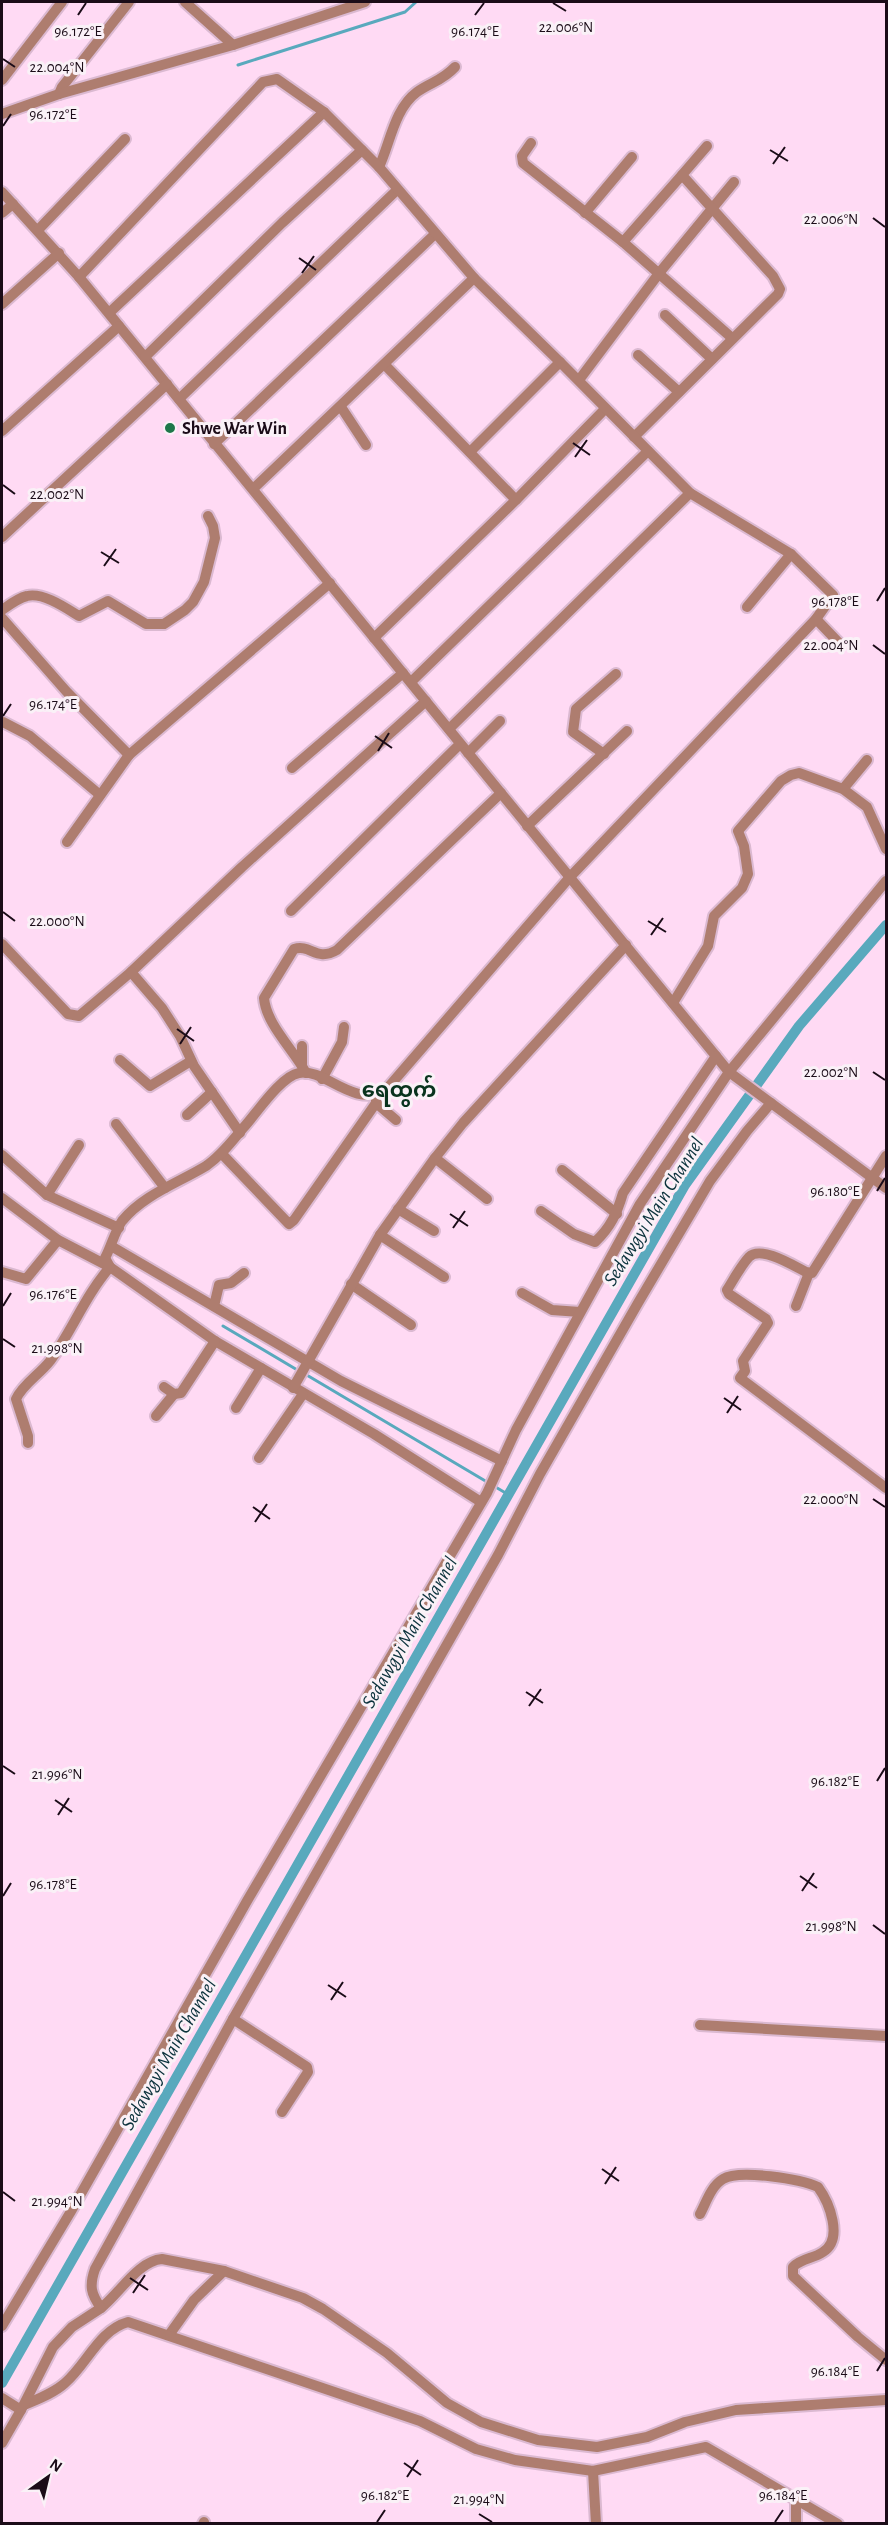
<svg xmlns="http://www.w3.org/2000/svg" width="888" height="2525" font-family="'Alegreya Sans','Noto Sans Myanmar',sans-serif">
<rect width="100%" height="100%" fill="#ffdaf4"/>
<g fill="none" stroke-linecap="round" stroke-linejoin="round">
<!-- stream -->
<g stroke="#59a9bd" stroke-width="3">
<polyline points="238,65 405,12 416,2"/>
<polyline points="223,1326 299,1371"/>
<polyline points="305,1374 509,1495"/>
</g>
<!-- canal -->
<polyline stroke="#59a9bd" stroke-width="10" points="2,2383 685,1185 799,1026 886,925"/>
<!-- minor casing -->
<g stroke="#dbb9d1" stroke-width="14">
<g id="minor">
<polyline points="185,2 233,45"/>
<polyline points="2,80 62,2"/>
<polyline points="59,94 62,87 129,2"/>
<polyline points="2,114 59,94 233,45 365,2"/>
<polyline points="531,143 522,156 523,163 623,242 732,338"/>
<path d="M379,167C390,144 394,109 417,92C431,82 442,81 455,67"/>
<polyline points="2,192 79,277 729,1072 886,1188"/>
<polyline points="2,213 13,204"/>
<polyline points="585,213 632,157"/>
<polyline points="38,230 125,139"/>
<polyline points="623,242 682,175"/>
<polyline points="2,304 59,253"/>
<polyline points="109,313 324,112"/>
<polyline points="665,315 712,359"/>
<polyline points="638,355 679,392"/>
<polyline points="145,357 282,223 362,150"/>
<polyline points="385,365 516,500"/>
<polyline points="579,380 660,272 734,182"/>
<polyline points="179,399 397,190"/>
<polyline points="341,407 366,445"/>
<polyline points="2,431 119,326"/>
<polyline points="634,437 778,294 780,289 773,276 682,175 707,146"/>
<polyline points="214,444 435,234"/>
<polyline points="470,452 560,362"/>
<polyline points="253,489 474,278"/>
<polyline points="2,537 167,384"/>
<polyline points="747,607 791,554"/>
<path d="M2,610C9,605 18,598 27,596C43,592 66,608 79,616L108,601L146,624H164L185,610L193,602L204,582L215,538L213,526L208,516"/>
<polyline points="2,618 66,691 129,755 330,583"/>
<polyline points="816,619 839,643"/>
<polyline points="374,638 516,500 605,409"/>
<polyline points="411,682 648,451"/>
<polyline points="3,722 30,736 100,795"/>
<polyline points="449,729 690,493"/>
<polyline points="468,753 500,721"/>
<polyline points="604,754 573,732 576,709 616,674"/>
<polyline points="292,768 403,673"/>
<polyline points="843,789 867,760"/>
<polyline points="527,826 627,731"/>
<polyline points="67,842 129,755"/>
<polyline points="291,911 460,744"/>
<polyline points="2,944 68,1014 79,1016 131,972 242,867 426,701"/>
<polyline points="131,972 162,1008 180,1036 194,1066 240,1133"/>
<polyline points="673,1003 708,946 714,916 742,888 748,874 744,846 738,831 781,781 791,775 799,773 843,789 867,807 886,849"/>
<polyline points="302,1046 302,1065"/>
<polyline points="120,1060 150,1086 191,1061"/>
<path d="M306,1073C293,1049 266,1024 264,998L294,949C311,944 316,962 337,950L501,793"/>
<polyline points="322,1079 342,1042 344,1027"/>
<polyline points="376,1103 396,1120"/>
<polyline points="187,1115 212,1092"/>
<polyline points="116,1124 165,1188"/>
<polyline points="222,1154 289,1224 294,1220 376,1103 376,1095"/>
<polyline points="2,1155 47,1195 119,1228"/>
<path d="M886,1156L812,1273L806,1272C794,1266 761,1245 749,1257C740,1267 734,1279 727,1290L729,1294L766,1319L768,1323L743,1361L745,1371L740,1378L886,1488"/>
<polyline points="435,1158 487,1199"/>
<polyline points="562,1170 617,1214"/>
<polyline points="47,1195 79,1145"/>
<polyline points="2,1198 58,1240 110,1267 215,1341 374,1434 481,1502"/>
<polyline points="398,1209 434,1231"/>
<path d="M541,1211L574,1234L595,1242C611,1227 617,1213 623,1193L716,1056"/>
<polyline points="380,1235 444,1277"/>
<polyline points="111,1246 341,1381 502,1461"/>
<polyline points="2,1272 26,1279 58,1240"/>
<polyline points="351,1284 411,1325"/>
<polyline points="522,1293 552,1310 580,1312"/>
<polyline points="214,1306 219,1285 231,1283 244,1273"/>
<polyline points="796,1306 809,1273"/>
<polyline points="164,1387 174,1394 181,1393 215,1341"/>
<polyline points="293,1388 380,1235 435,1158 463,1123 626,945"/>
<polyline points="236,1408 261,1368"/>
<polyline points="156,1416 174,1394"/>
<path d="M28,1443V1436L16,1399C23,1384 40,1374 50,1361C72,1331 85,1296 110,1267L105,1258C111,1247 115,1231 122,1221C143,1195 178,1183 206,1166C221,1156 232,1141 244,1127C256,1114 281,1076 299,1073C325,1068 351,1107 385,1091L570,877L816,619L833,595L791,554L690,493L560,362L474,278L379,167L324,112L277,79L263,82L79,277"/>
<polyline points="259,1458 303,1394"/>
<polyline points="233,2019 307,2067 308,2072 282,2112"/>
<polyline points="700,2025 886,2036"/>
<path d="M700,2214C706,2203 711,2186 723,2179C739,2169 801,2179 818,2187C829,2202 844,2239 823,2252C813,2259 802,2258 793,2267V2276L858,2337L886,2360"/>
<path d="M101,2308C120,2293 138,2261 162,2259L224,2271L303,2298L323,2309L387,2353L447,2403L481,2422L538,2440L597,2447L647,2437L685,2422L736,2410L886,2400"/>
<polyline points="2,2326 70,2213 247,1901 487,1493 516,1430 640,1204 729,1072 886,881"/>
<polyline points="169,2335 194,2300 224,2271"/>
<polyline points="2,2398 21,2410 2,2443"/>
<path d="M24,2405C38,2399 54,2393 65,2383C87,2364 99,2330 128,2322L420,2421L476,2449L515,2460L593,2471L706,2447L838,2524"/>
<path d="M21,2410L53,2347L72,2327L101,2308C91,2294 89,2286 95,2269L233,2019L498,1555L540,1474L638,1303L710,1181L747,1131L771,1103"/>
<polyline points="593,2471 596,2524"/>
<polyline points="203,2524 204,2522"/>
<polyline points="796,2524 796,2500"/>
</g>
</g>
<!-- minor -->
<use href="#minor" stroke="#ae7d6f" stroke-width="10"/>
</g>
<!-- ticks -->
<path fill="none" stroke="#1b0c18" stroke-width="2" d="M553,3L566,11M78,15L86,3M475,15L484,3M3,59L15,67M3,126L11,114M770,150L788,161M773,164L785,147M873,218L885,227M299,258L316,270M302,273L314,256M573,443L590,455M575,457L587,440M3,485L15,494M101,552L119,563M104,566L116,549M877,601L885,588M873,645L885,654M3,716L11,704M375,736L392,748M378,751L389,733M3,912L15,921M648,921L666,932M651,935L663,918M177,1029L194,1041M180,1044L191,1027M873,1072L885,1080M877,1191L885,1178M450,1214L468,1226M453,1228L465,1211M3,1306L11,1293M3,1339L15,1347M724,1398L741,1410M727,1413L738,1396M873,1499L885,1507M253,1507L270,1519M255,1522L267,1504M526,1692L543,1703M529,1706L541,1689M3,1766L15,1774M877,1781L885,1768M55,1800L72,1812M58,1815L69,1798M800,1876L817,1888M802,1891L814,1873M3,1896L11,1883M873,1925L885,1934M328,1985L346,1997M331,2000L343,1982M602,2169L619,2181M605,2184L616,2167M3,2192L15,2201M130,2278L148,2290M133,2293L145,2275M877,2371L885,2358M404,2463L421,2475M407,2477L418,2460M479,2514L492,2522M377,2522L385,2510M775,2522L783,2510"/>
<!-- markers -->
<circle fill="#1e764a" stroke="#faf1f7" stroke-width="2" cx="170" cy="428" r="6"/>
<g text-anchor="middle" stroke-width="6" stroke-linejoin="round" paint-order="stroke">
<!-- poi labels -->
<g font-size="18" font-weight="bold" fill="#1b0c18" stroke="#faf1f7" text-anchor="start">
<text x="182" y="434">Shwe War Win</text>
</g>
<!-- water labels -->
<g font-size="20" font-style="italic" fill="#0a313b" stroke="#faf1f7">
<text transform="translate(653 1211) rotate(-58)" y="7">Sedawgyi Main Channel</text>
<text transform="translate(409 1632) rotate(-60)" y="7">Sedawgyi Main Channel</text>
<text transform="translate(168 2054) rotate(-60)" y="7">Sedawgyi Main Channel</text>
</g>
<!-- quarter labels -->
<g font-size="21" font-weight="bold" fill="#09331e" stroke="#faf1f7">
<text x="399" y="1097">ရေထွက်</text>
</g>
</g>
<g font-size="15" text-anchor="middle" fill="#1b0c18" stroke="#faf1f7" stroke-width="6" stroke-linejoin="round" paint-order="stroke">
<text x="566" y="32">22.006°N</text>
<text x="78" y="36">96.172°E</text>
<text x="475" y="36">96.174°E</text>
<text x="57" y="72">22.004°N</text>
<text x="53" y="119">96.172°E</text>
<text x="831" y="224">22.006°N</text>
<text x="57" y="499">22.002°N</text>
<text x="835" y="606">96.178°E</text>
<text x="831" y="650">22.004°N</text>
<text x="53" y="709">96.174°E</text>
<text x="57" y="926">22.000°N</text>
<text x="831" y="1077">22.002°N</text>
<text x="835" y="1196">96.180°E</text>
<text x="53" y="1299">96.176°E</text>
<text x="57" y="1353">21.998°N</text>
<text x="831" y="1504">22.000°N</text>
<text x="57" y="1779">21.996°N</text>
<text x="835" y="1786">96.182°E</text>
<text x="53" y="1889">96.178°E</text>
<text x="831" y="1931">21.998°N</text>
<text x="57" y="2206">21.994°N</text>
<text x="835" y="2376">96.184°E</text>
<text x="385" y="2500">96.182°E</text>
<text x="783" y="2500">96.184°E</text>
<text x="479" y="2504">21.994°N</text>
</g>
<!-- border -->
<rect width="888" height="2525" fill="none" stroke="#1b0c18" stroke-width="6"/>
<!-- north arrow -->
<g transform="translate(48 2477) rotate(34)" stroke="#faf1f7" stroke-width="4.5" paint-order="stroke">
<path d="M0-4.5L10 22L0 15L-10 22Z" fill="#1b0c18"/>
<text y="-9" font-size="16" font-weight="bold" text-anchor="middle" fill="#1b0c18">N</text>
</g>
</svg>
